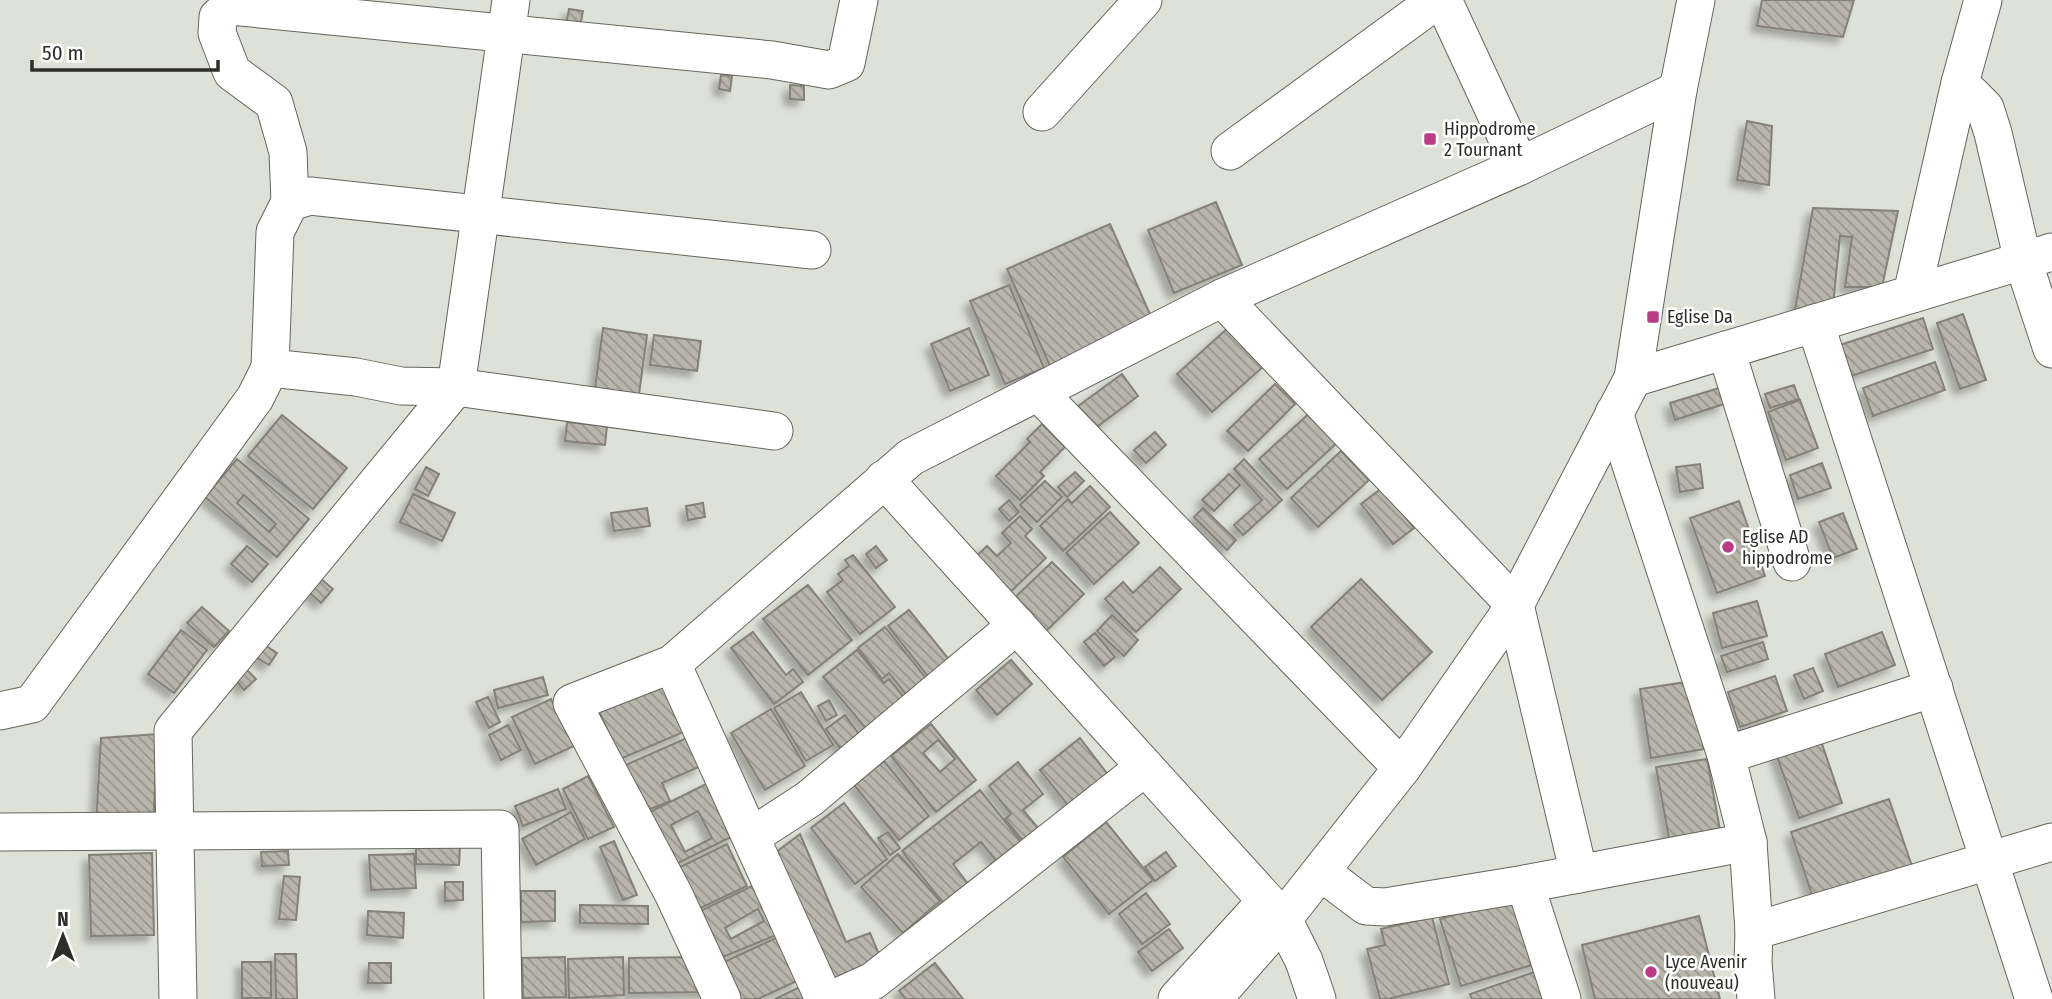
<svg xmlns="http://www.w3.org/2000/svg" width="2052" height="999" font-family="'Fira Sans Condensed',sans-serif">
<defs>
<pattern id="building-back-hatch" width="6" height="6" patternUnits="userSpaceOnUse" patternTransform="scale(1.75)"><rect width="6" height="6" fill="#b8b6ac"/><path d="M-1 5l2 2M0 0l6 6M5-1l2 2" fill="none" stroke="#96948c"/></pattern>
<filter id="shadow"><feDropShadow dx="-6" dy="6" stdDeviation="3.5" flood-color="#0004"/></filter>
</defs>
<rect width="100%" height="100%" fill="#dee1d7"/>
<!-- building -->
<g fill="url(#building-back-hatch)" stroke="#848178" stroke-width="2" fill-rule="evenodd" filter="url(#shadow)">
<polygon points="1762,0 1854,0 1843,37 1757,26"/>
<polygon points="569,9 583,11 580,26 566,24"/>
<polygon points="721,75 732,76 730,91 719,89"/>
<polygon points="790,85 804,86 804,100 790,99"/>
<polygon points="1747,121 1772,126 1769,185 1737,180"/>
<polygon points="1216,202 1242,265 1174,293 1148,230"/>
<polygon points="1813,208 1898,211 1882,287 1845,287 1852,237 1840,236 1833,306 1794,315"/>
<polygon points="1110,224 1153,321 1050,366 1007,269"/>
<polygon points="1009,285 1044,368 1005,384 970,301"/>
<polygon points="1963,314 1986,380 1960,389 1937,323"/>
<polygon points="1923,318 1933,349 1848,377 1837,346"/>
<polygon points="1229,327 1264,366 1212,412 1177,374"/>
<polygon points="603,328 647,335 637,409 593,403"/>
<polygon points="969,328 989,375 950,391 931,344"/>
<polygon points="654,335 701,341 697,371 650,365"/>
<polygon points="1935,362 1945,390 1873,416 1863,388"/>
<polygon points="1122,374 1138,396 1094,429 1077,407"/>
<polygon points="1275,384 1295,404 1248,451 1227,431"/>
<polygon points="1794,385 1799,399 1770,408 1765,394"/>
<polygon points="1719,388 1724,404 1675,420 1670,403"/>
<polygon points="1800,400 1818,448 1786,460 1768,412"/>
<polygon points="1312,411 1340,440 1287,489 1259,459"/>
<polygon points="282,415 347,468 313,509 248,456"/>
<polygon points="567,422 607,426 605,445 565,441"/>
<polygon points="1042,424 1065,447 1040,472 1044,476 1020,500 996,476 1030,442 1027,439"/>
<polygon points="1155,432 1166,445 1146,463 1134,450"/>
<polygon points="1341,451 1369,480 1318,527 1291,498"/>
<path d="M237,459L309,519L277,557L205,497ZM244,495L276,524L269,532L237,503Z"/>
<polygon points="1244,459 1282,500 1243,535 1234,525 1262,500 1234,469"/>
<polygon points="1822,463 1831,488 1798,499 1790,475"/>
<polygon points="1700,464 1703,488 1680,492 1676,467"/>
<polygon points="426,467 439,474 428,496 415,489"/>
<polygon points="1075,472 1084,481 1067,497 1058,487"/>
<polygon points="1229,474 1240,485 1214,511 1202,500"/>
<polygon points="1045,481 1062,497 1037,522 1020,505"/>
<polygon points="1090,486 1110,507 1063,551 1040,526 1068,499 1072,503"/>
<polygon points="1382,488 1414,528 1393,544 1361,504"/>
<polygon points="413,494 455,513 442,541 400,522"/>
<polygon points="1009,500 1019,512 1009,521 999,509"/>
<polygon points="1739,501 1765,576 1717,593 1690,518"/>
<polygon points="703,503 705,517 688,520 686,506"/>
<polygon points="647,508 650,526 614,531 611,513"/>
<polygon points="1203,508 1236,540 1227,550 1194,517"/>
<polygon points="1110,512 1139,543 1094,584 1066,553"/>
<polygon points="1843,513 1857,549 1833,558 1819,522"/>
<polygon points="1020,516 1032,529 1025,536 1046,558 1004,598 970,562 987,546 997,556 1011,543 1002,533"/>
<polygon points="247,546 268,564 252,582 231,564"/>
<polygon points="876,546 887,560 876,568 866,554"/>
<polygon points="853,555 895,607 860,634 827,592 843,580 838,574 849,566 845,560"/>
<polygon points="1052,562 1084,594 1038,639 1005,607"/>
<polygon points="1160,567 1181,589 1136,632 1105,599 1123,582 1133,593"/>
<polygon points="320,578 333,589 321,603 308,591"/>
<polygon points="1361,579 1432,652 1382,700 1311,627"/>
<polygon points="808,585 852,640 808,675 763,619"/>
<polygon points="1757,601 1767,636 1722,648 1713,613"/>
<polygon points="202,607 229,631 214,647 187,623"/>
<polygon points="909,610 956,668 935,685 888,626"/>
<polygon points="1112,615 1138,640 1124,656 1097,631"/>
<polygon points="885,627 933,687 913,703 889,673 882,679 858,648"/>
<polygon points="181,630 207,650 174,693 148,674"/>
<polygon points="753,632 786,675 793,669 803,682 774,704 731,648"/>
<polygon points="1882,632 1895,665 1838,687 1825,654"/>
<polygon points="1095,633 1115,657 1104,666 1084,642"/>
<polygon points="1763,642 1768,659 1727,672 1721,656"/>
<polygon points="265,645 277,653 269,665 257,658"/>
<polygon points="857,650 884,683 889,679 911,706 873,737 823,677"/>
<polygon points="1011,660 1032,684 997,715 976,690"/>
<polygon points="245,668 256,679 244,690 234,678"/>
<polygon points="1813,668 1823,691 1804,699 1794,675"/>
<polygon points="661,672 686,731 620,759 594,700"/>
<polygon points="1775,676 1787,711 1740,727 1728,692"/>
<polygon points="543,677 548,695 498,708 494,690"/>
<polygon points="1693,681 1705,749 1651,758 1640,689"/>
<polygon points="801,692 833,745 806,761 774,708"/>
<polygon points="488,697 500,722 489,728 476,702"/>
<polygon points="551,699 574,746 535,764 512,717"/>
<polygon points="829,700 837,715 826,721 818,706"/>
<polygon points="771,709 805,766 765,790 731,733"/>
<polygon points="845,715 864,741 845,755 826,729"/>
<path d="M931,724L976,780L936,812L891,756ZM938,740L955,759L940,772L923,753Z"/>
<polygon points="508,725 521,750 501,760 489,735"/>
<polygon points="158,734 153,826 96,823 101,738"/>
<polygon points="1819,735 1842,803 1799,818 1775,751"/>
<polygon points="689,737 701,766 662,783 670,801 641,813 621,767"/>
<polygon points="1080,738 1112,780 1072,810 1040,770"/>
<polygon points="1707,759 1720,830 1669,838 1656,767"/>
<polygon points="884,761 929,816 899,840 854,785"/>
<polygon points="1018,762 1043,794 1023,810 1043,834 1028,847 1005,819 1011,814 989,786"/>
<polygon points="588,776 614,827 588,839 563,789"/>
<path d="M708,783L735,835L668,868L642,816ZM698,811L712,838L685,852L671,825Z"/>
<polygon points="558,789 566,809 523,826 515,806"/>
<path d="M980,790L1026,848L948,909L902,851ZM981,842L998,863L969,885L953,864Z"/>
<polygon points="1889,799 1912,866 1813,898 1791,832"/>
<polygon points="844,803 887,859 855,884 811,828"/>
<polygon points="571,812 585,839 536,865 522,839"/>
<polygon points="1106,822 1153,880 1109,914 1063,857"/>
<polygon points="888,832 900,848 890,855 878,838"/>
<polygon points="800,834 846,942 870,933 884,966 833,988 775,853"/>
<polygon points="614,841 637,895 623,900 600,847"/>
<polygon points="727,844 747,886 692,912 672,871"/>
<polygon points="416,846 460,846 459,865 416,864"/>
<polygon points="288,851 289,865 262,866 261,852"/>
<polygon points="1166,852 1176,866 1155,881 1145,867"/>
<polygon points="152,853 154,935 91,936 89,855"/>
<polygon points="414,854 416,888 371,890 369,855"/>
<polygon points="898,854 940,901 903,933 861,887"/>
<polygon points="284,876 300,877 296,920 279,919"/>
<polygon points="445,882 463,882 463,900 445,901"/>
<path d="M754,885L779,934L708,963L686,918ZM758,909L764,921L731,939L725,928Z"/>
<polygon points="521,891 555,891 555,921 521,922"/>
<polygon points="1146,893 1170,924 1142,944 1119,914"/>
<polygon points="1522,895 1542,962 1461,986 1440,919"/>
<polygon points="580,905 648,906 648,924 580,923"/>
<polygon points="368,911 404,913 403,938 367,935"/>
<polygon points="1699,916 1720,999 1595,999 1582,945"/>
<polygon points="1432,917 1449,984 1388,999 1380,999 1367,949 1385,945 1381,929"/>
<polygon points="1169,929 1183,948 1152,971 1138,952"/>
<polygon points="778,937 799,980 758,999 725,999 711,968"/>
<polygon points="275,954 296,954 297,999 276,999"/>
<polygon points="565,957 566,997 523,998 522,958"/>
<polygon points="623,957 624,995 569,998 568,959"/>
<polygon points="698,957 712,992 629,993 629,958"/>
<rect x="242" y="962" width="29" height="36"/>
<polygon points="369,963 391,963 391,983 368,983"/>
<polygon points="935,963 963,999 906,999 899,991"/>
<polygon points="1543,969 1553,999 1472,999 1470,994"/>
<polygon points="802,986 808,999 775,999"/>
</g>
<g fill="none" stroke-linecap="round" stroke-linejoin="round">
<!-- minor casing -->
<g stroke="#64665e" stroke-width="39">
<g id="minor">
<polyline points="1443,0 1520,166"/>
<polyline points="1960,83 1985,108 1993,133 2023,261 2052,349"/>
<polyline points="1042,112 1143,0"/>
<polyline points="1230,151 1437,0"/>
<polyline points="290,202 288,152 274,103 232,72 217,33 218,17 231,6 772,60 829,70 846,63 859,0"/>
<polyline points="1912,294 1960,83 1983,0"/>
<polyline points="1222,298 1515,605 1579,874"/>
<polyline points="1815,323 2034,999"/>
<polyline points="1726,350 1792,562"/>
<polyline points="270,368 275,232 290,202 310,196 812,250"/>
<polyline points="1633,378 2052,252"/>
<polyline points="1038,392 1402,768"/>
<polyline points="1614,413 1726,755 1748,842 1754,931"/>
<polyline points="884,479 1283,919 1304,961 1317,999"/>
<polyline points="672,664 824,999"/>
<polyline points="0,711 32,704 255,398 270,368 356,377 401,386 456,387 774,431"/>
<polyline points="1726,755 1934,688"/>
<polyline points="0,832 500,829 503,999"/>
<polyline points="752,836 809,799 1017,625"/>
<polyline points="1321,872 1366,906 1385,907 1525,884 1748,842"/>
<polyline points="1525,884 1562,999"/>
<polyline points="178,999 173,731 456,387 511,0"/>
<polyline points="722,999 674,895 572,703 672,664 911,457 1222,298 1520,166 1678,90"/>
<polyline points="833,999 873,981 1145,767"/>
<polyline points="1177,999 1259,909"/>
<polyline points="1213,999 1283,919 1402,768 1515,605 1633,378 1678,90 1696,0"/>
<polyline points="1756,999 1753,962 1754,931 2052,842"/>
</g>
</g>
<!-- minor -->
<use href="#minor" stroke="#fff" stroke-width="37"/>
</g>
<!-- markers -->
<g fill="#bc3b85" stroke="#fff" stroke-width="2.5">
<rect x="1423" y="132" width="14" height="14" rx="3.5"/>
<rect x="1646" y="310" width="14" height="14" rx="3.5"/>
<circle cx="1728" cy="547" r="7"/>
<circle cx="1651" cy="972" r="7"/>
</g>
<g text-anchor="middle" stroke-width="5" stroke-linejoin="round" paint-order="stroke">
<!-- poi labels -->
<g font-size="18" fill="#2d2e2a" stroke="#fff" text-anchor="start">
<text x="1444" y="135">Hippodrome<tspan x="1444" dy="21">2 Tournant</tspan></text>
<text x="1667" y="323">Eglise Da</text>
<text x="1742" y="543">Eglise AD<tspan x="1742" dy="21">hippodrome</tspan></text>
<text x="1665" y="968">Lyce Avenir<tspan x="1665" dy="21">(nouveau)</tspan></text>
</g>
</g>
<!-- north arrow -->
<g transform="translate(63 936)" stroke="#ffffff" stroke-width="5" paint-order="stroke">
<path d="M0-5L12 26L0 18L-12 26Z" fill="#2d2e2a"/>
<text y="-10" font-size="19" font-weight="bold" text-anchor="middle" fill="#2d2e2a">N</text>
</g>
<!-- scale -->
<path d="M32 60v10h186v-10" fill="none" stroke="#2d2e2a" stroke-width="3.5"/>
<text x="42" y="60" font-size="21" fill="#2d2e2a" stroke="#ffffff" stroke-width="5" paint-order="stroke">50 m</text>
</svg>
